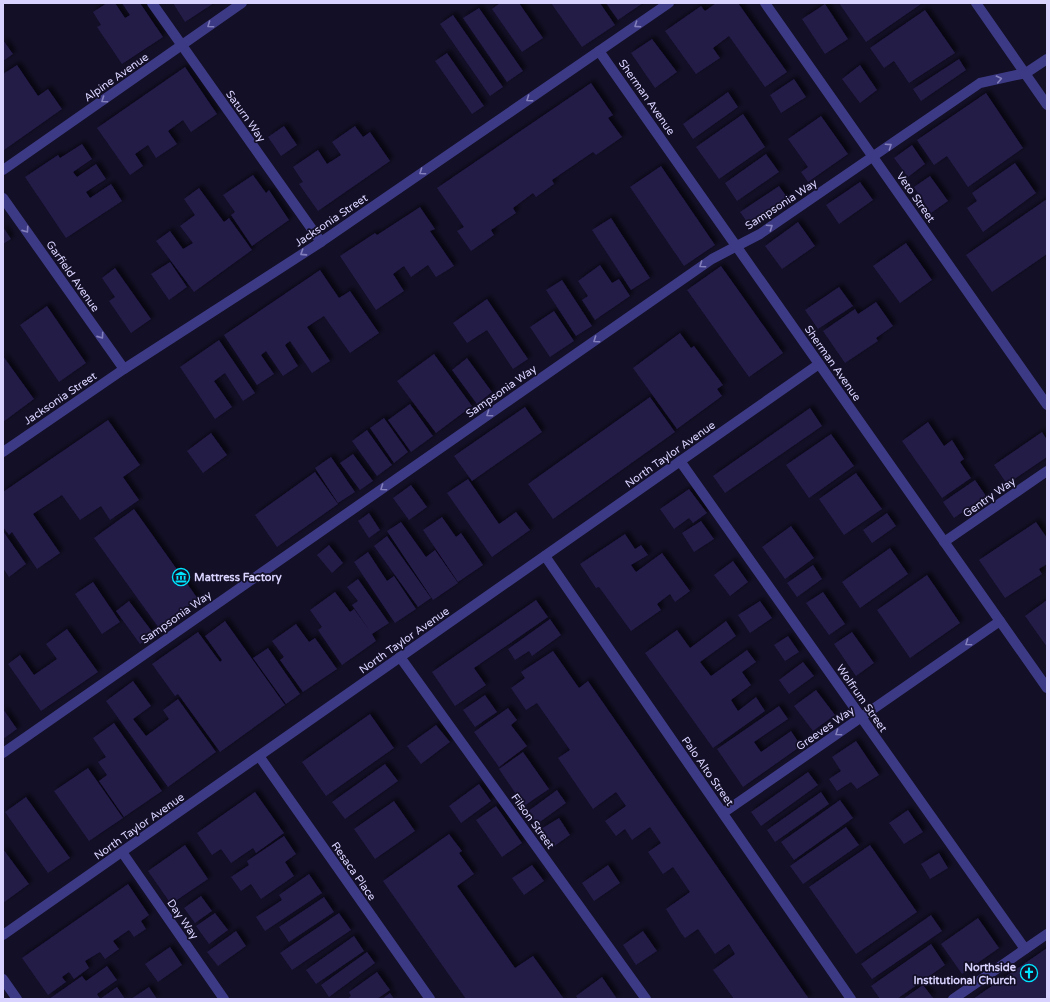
<svg xmlns="http://www.w3.org/2000/svg" width="1050" height="1002" font-family="'Varela Round',sans-serif">
<defs>
<filter id="shadow"><feDropShadow dx="3.5" dy="-3.5" stdDeviation="2" flood-color="#0009"/></filter>
</defs>
<rect width="100%" height="100%" fill="#130f26"/>
<!-- building -->
<g fill="#241b47" filter="url(#shadow)">
<polygon points="107,3 115,3 125,18 130,15 122,3 140,3 163,37 122,64 97,27 101,25 93,12"/>
<polygon points="173,3 214,3 185,22"/>
<polygon points="500,3 519,3 543,38 522,52 492,9"/>
<polygon points="551,3 600,3 615,25 582,47"/>
<polygon points="606,3 643,3 618,20"/>
<polygon points="716,3 738,3 787,72 765,87 729,36 713,48 720,58 696,74 665,31 701,6 705,11"/>
<polygon points="839,3 920,3 921,4 866,42"/>
<polygon points="825,4 848,39 825,54 802,19"/>
<polygon points="479,8 523,71 507,82 463,18"/>
<polygon points="925,10 955,53 909,83 894,61 884,68 870,48"/>
<polygon points="453,15 503,87 490,96 440,24"/>
<polygon points="652,39 677,72 655,88 631,53"/>
<polygon points="3,40 13,54 3,61"/>
<polygon points="447,53 484,106 472,114 435,61"/>
<polygon points="959,59 966,70 921,101 913,89"/>
<polygon points="17,65 38,96 48,89 62,109 4,150 3,74"/>
<polygon points="860,65 877,90 860,103 842,79"/>
<polygon points="185,67 217,114 191,132 183,120 168,131 177,144 156,158 148,145 135,154 143,166 130,175 97,128"/>
<polygon points="794,79 806,97 781,113 770,95"/>
<polygon points="591,83 613,115 608,118 622,137 596,155 593,152 552,180 554,184 536,197 533,193 513,208 516,213 491,230 494,235 471,251 457,231 464,227 437,188"/>
<polygon points="728,92 738,107 693,139 683,124"/>
<polygon points="986,93 1023,148 968,187 947,156 934,165 917,140"/>
<polygon points="743,114 765,147 719,179 696,147"/>
<polygon points="821,116 848,154 808,182 801,172 808,167 788,139"/>
<polygon points="284,126 297,145 281,156 268,137"/>
<polygon points="355,126 363,137 370,132 390,161 318,211 299,184 303,182 293,167 318,150 327,164 341,155 332,142"/>
<polygon points="82,144 92,159 73,172 77,177 96,164 106,179 86,192 90,198 111,184 122,201 66,238 25,177 58,155 60,158"/>
<polygon points="912,145 925,164 908,177 894,158"/>
<polygon points="766,154 779,172 737,201 725,183"/>
<polygon points="1015,163 1036,193 983,232 967,208 977,201 972,193"/>
<polygon points="661,166 715,245 684,266 630,187"/>
<polygon points="253,175 266,193 269,190 289,220 252,246 231,215 235,212 223,195"/>
<polygon points="930,176 948,201 931,213 914,187"/>
<polygon points="860,182 873,200 839,224 826,205"/>
<polygon points="779,186 789,200 750,226 740,212"/>
<polygon points="199,188 224,222 229,218 252,250 194,292 156,241 170,231 183,249 193,243 180,226 195,215 184,199"/>
<polygon points="1047,199 1047,254 992,292 966,255"/>
<polygon points="420,207 435,229 430,231 454,266 436,277 428,265 411,277 404,266 393,274 404,291 376,310 340,256 375,233 377,235"/>
<polygon points="611,218 650,278 631,290 592,230"/>
<polygon points="798,222 815,246 782,269 765,246"/>
<polygon points="3,227 11,239 3,244"/>
<polygon points="906,243 932,280 900,303 873,266"/>
<polygon points="170,262 187,287 169,300 151,274"/>
<polygon points="600,265 612,283 619,279 630,296 595,320 582,300 588,296 578,281"/>
<polygon points="721,266 783,353 749,377 687,290"/>
<polygon points="115,268 151,319 131,333 109,301 115,297 102,278"/>
<polygon points="320,270 339,298 350,291 379,333 350,353 324,316 307,327 330,361 312,373 290,341 285,345 298,366 283,376 266,351 261,355 274,374 257,385 224,335"/>
<polygon points="562,280 592,326 576,336 546,290"/>
<polygon points="839,287 853,306 818,329 805,310"/>
<polygon points="487,299 528,359 513,369 487,330 467,343 453,323"/>
<polygon points="876,302 893,326 876,338 878,341 845,363 823,331 855,309 858,314"/>
<polygon points="47,306 86,363 59,382 20,325"/>
<polygon points="554,311 574,341 550,357 530,327"/>
<polygon points="680,333 691,348 694,346 723,385 717,389 722,396 677,429 633,368"/>
<polygon points="219,340 255,393 243,401 225,373 214,381 232,407 215,419 180,367"/>
<polygon points="434,354 472,406 436,433 397,381"/>
<polygon points="3,356 34,399 3,422"/>
<polygon points="467,358 492,392 477,404 452,370"/>
<polygon points="650,397 675,432 553,519 528,484"/>
<polygon points="410,404 433,436 411,452 388,420"/>
<polygon points="525,407 542,432 472,481 454,456"/>
<polygon points="810,408 822,426 725,493 713,476"/>
<polygon points="384,418 408,452 394,463 370,428"/>
<polygon points="108,420 140,465 123,477 139,500 110,520 101,506 80,520 62,495 33,514 60,553 37,569 12,532 9,535 3,527 3,492"/>
<polygon points="928,422 944,446 952,440 964,459 960,462 971,478 942,498 902,441"/>
<polygon points="367,430 392,465 377,476 352,441"/>
<polygon points="1042,432 1047,440 1047,457 1007,484 994,465"/>
<polygon points="211,433 227,455 203,473 187,451"/>
<polygon points="831,434 854,466 809,498 786,465"/>
<polygon points="353,454 373,481 360,490 340,463"/>
<polygon points="331,457 355,492 338,503 315,468"/>
<polygon points="315,472 338,504 277,547 255,515"/>
<polygon points="856,473 882,509 844,535 819,499"/>
<polygon points="468,479 499,524 516,512 530,530 492,557 447,493"/>
<polygon points="975,480 986,496 954,518 943,502"/>
<polygon points="411,485 427,507 409,520 393,498"/>
<polygon points="689,489 707,513 693,523 689,518 674,529 660,509"/>
<polygon points="134,509 198,599 159,628 94,538"/>
<polygon points="369,513 380,530 369,538 358,521"/>
<polygon points="887,513 896,526 872,543 863,530"/>
<polygon points="442,517 456,537 461,533 483,565 458,582 423,530"/>
<polygon points="701,521 714,539 694,552 682,533"/>
<polygon points="401,522 426,557 435,550 458,583 433,600 387,531"/>
<polygon points="1036,522 1047,538 1047,564 1039,569 1042,574 1005,598 979,560"/>
<polygon points="791,526 814,558 785,579 762,547"/>
<polygon points="3,531 26,564 9,577 3,568"/>
<polygon points="625,534 635,549 641,545 648,555 631,565 636,572 662,553 690,591 675,602 670,594 657,604 661,610 631,631 599,587 596,588 580,564"/>
<polygon points="387,536 431,598 418,607 374,546"/>
<polygon points="329,545 343,563 332,573 317,555"/>
<polygon points="890,548 908,574 860,608 842,582"/>
<polygon points="368,552 387,581 394,576 416,609 395,623 354,562"/>
<polygon points="733,561 748,582 730,596 714,575"/>
<polygon points="813,565 822,579 797,597 787,583"/>
<polygon points="927,575 960,623 910,658 877,610"/>
<polygon points="358,579 389,623 372,634 376,641 342,665 318,630 322,627 310,610 335,592 350,612 354,609 370,631 352,605 358,601 347,587"/>
<polygon points="93,582 120,622 102,634 75,594"/>
<polygon points="823,592 845,624 829,635 806,603"/>
<polygon points="536,600 548,617 474,668 486,685 455,706 432,672"/>
<polygon points="1047,600 1047,647 1025,616"/>
<polygon points="129,601 154,634 140,644 116,611"/>
<polygon points="760,601 772,618 750,633 738,615"/>
<polygon points="550,619 561,635 532,656 529,651 515,660 508,649"/>
<polygon points="225,621 285,705 220,752 178,694 175,696 152,664 198,632 220,662 222,660 205,636"/>
<polygon points="726,621 736,636 700,662 711,676 747,650 756,662 742,672 751,685 731,700 738,711 756,697 765,711 713,748 645,653 677,630 690,648"/>
<polygon points="296,624 309,642 315,638 337,669 303,692 280,660 284,657 272,641"/>
<polygon points="67,629 98,672 41,711 8,664 20,655 34,675 57,659 46,644"/>
<polygon points="852,632 874,663 856,676 834,644"/>
<polygon points="788,636 799,652 785,661 774,645"/>
<polygon points="268,648 300,694 286,704 253,658"/>
<polygon points="553,651 579,688 588,681 809,999 734,999 713,970 735,954 729,944 715,954 698,929 685,938 681,933 666,909 690,892 673,867 663,874 648,852 661,843 650,827 632,840 625,829 616,836 605,821 626,806 616,792 593,809 558,758 570,750 537,703 526,710 511,688 525,678 521,672"/>
<polygon points="803,662 814,676 789,694 779,680"/>
<polygon points="133,681 151,706 133,719 146,736 169,719 163,710 178,699 216,752 168,787 106,701"/>
<polygon points="816,690 835,715 813,731 794,706"/>
<polygon points="485,695 497,712 475,727 463,710"/>
<polygon points="779,706 788,719 754,742 761,752 791,731 801,746 743,787 717,749"/>
<polygon points="508,708 517,720 511,725 527,746 499,767 474,732"/>
<polygon points="3,709 17,729 3,739"/>
<polygon points="370,714 394,748 326,796 302,762"/>
<polygon points="114,723 162,791 124,817 99,781 107,775 98,762 106,757 93,738"/>
<polygon points="436,725 450,742 421,764 407,746"/>
<polygon points="856,741 879,775 857,789 851,782 837,791 829,779 841,771 832,757"/>
<polygon points="523,752 549,789 524,806 499,769"/>
<polygon points="385,764 398,781 345,819 332,802"/>
<polygon points="88,768 123,818 89,841 54,791"/>
<polygon points="808,772 818,785 761,826 751,812"/>
<polygon points="479,784 491,801 461,823 449,806"/>
<polygon points="557,790 566,803 537,824 527,812"/>
<polygon points="255,792 284,833 256,853 253,848 231,863 221,849 212,855 197,833"/>
<polygon points="821,792 829,804 775,842 767,830"/>
<polygon points="26,797 70,858 48,873 5,812"/>
<polygon points="840,800 853,818 794,860 781,842"/>
<polygon points="394,801 415,831 375,859 354,829"/>
<polygon points="496,806 522,843 502,857 476,820"/>
<polygon points="908,810 923,832 904,844 889,823"/>
<polygon points="559,818 570,835 553,847 541,829"/>
<polygon points="846,827 859,845 803,884 790,866"/>
<polygon points="449,834 462,851 459,853 474,874 457,886 515,968 533,956 564,999 466,999 383,881"/>
<polygon points="284,836 296,854 285,862 294,876 261,899 251,884 241,891 231,877 249,865 247,861"/>
<polygon points="185,845 208,879 171,904 148,871"/>
<polygon points="870,845 917,912 856,954 809,887"/>
<polygon points="3,849 29,884 3,903"/>
<polygon points="939,853 948,868 930,879 921,864"/>
<polygon points="532,865 544,881 524,895 512,878"/>
<polygon points="608,865 620,883 594,901 582,883"/>
<polygon points="309,874 322,893 265,931 256,917 282,900 279,895"/>
<polygon points="128,884 149,915 141,921 146,929 134,937 129,930 113,941 119,949 105,959 100,952 85,961 89,968 74,979 69,972 62,977 66,982 48,995 22,958"/>
<polygon points="201,896 212,911 195,923 184,908"/>
<polygon points="324,897 334,912 289,942 279,927"/>
<polygon points="215,913 228,930 209,944 196,926"/>
<polygon points="339,913 351,930 292,970 280,953"/>
<polygon points="931,915 942,931 872,979 861,964"/>
<polygon points="978,918 999,948 962,974 941,944"/>
<polygon points="236,931 246,946 218,966 207,952"/>
<polygon points="643,931 657,951 636,965 623,945"/>
<polygon points="354,936 364,951 316,984 306,970"/>
<polygon points="931,944 945,965 897,999 880,999 871,986"/>
<polygon points="170,947 182,965 158,982 145,964"/>
<polygon points="1047,948 1047,999 973,999"/>
<polygon points="367,952 375,963 329,997 321,985"/>
<polygon points="107,966 117,980 97,994 100,999 49,999 82,976 86,981"/>
<polygon points="377,972 390,990 377,999 347,999 351,996 349,992"/>
<polygon points="602,977 617,999 578,999 576,996"/>
<polygon points="923,985 933,998 903,999"/>
<polygon points="117,987 125,999 100,999"/>
<polygon points="149,987 157,999 131,999"/>
<polygon points="390,993 394,999 382,999"/>
</g>
<g fill="none" stroke-linecap="round" stroke-linejoin="round">
<!-- service -->
<g stroke="#3d3a85" stroke-width="10">
<polyline points="152,3 321,242"/>
<polyline points="680,461 1025,949"/>
<polyline points="944,542 1047,471"/>
<polyline points="3,753 712,259 760,234 980,83 1026,73"/>
<polyline points="723,813 1000,621"/>
<polyline points="122,852 224,999"/>
</g>
<!-- minor -->
<g stroke="#3d3a85" stroke-width="10">
<polyline points="765,3 1047,405"/>
<polyline points="976,3 1047,105"/>
<polyline points="599,51 1047,688"/>
<polyline points="1026,73 1047,59"/>
<polyline points="3,170 242,3"/>
<polyline points="3,198 124,369"/>
<polyline points="3,452 124,369 321,242 669,3"/>
<polyline points="545,556 851,999"/>
<polyline points="400,657 646,999"/>
<polyline points="259,756 430,999"/>
<polyline points="3,935 819,364"/>
<polyline points="3,979 17,999"/>
<polyline points="953,999 1047,934"/>
</g>
</g>
<!-- one-way arrows -->
<defs><path id="oneway-chevron" d="M-2-3.5L2.5 0L-2 3.5" fill="none" stroke-width="1.6" stroke-linecap="round" stroke-linejoin="round"/></defs>
<g stroke="#837fbc">
<use href="#oneway-chevron" transform="translate(210 25) rotate(145)"/>
<use href="#oneway-chevron" transform="translate(637 25) rotate(146)"/>
<use href="#oneway-chevron" transform="translate(999 79) rotate(-12)"/>
<use href="#oneway-chevron" transform="translate(529 99) rotate(145)"/>
<use href="#oneway-chevron" transform="translate(104 100) rotate(145)"/>
<use href="#oneway-chevron" transform="translate(889 146) rotate(-34)"/>
<use href="#oneway-chevron" transform="translate(422 172) rotate(145)"/>
<use href="#oneway-chevron" transform="translate(770 227) rotate(-34)"/>
<use href="#oneway-chevron" transform="translate(26 230) rotate(55)"/>
<use href="#oneway-chevron" transform="translate(303 253) rotate(147)"/>
<use href="#oneway-chevron" transform="translate(702 265) rotate(145)"/>
<use href="#oneway-chevron" transform="translate(101 336) rotate(55)"/>
<use href="#oneway-chevron" transform="translate(596 340) rotate(145)"/>
<use href="#oneway-chevron" transform="translate(489 414) rotate(145)"/>
<use href="#oneway-chevron" transform="translate(383 488) rotate(145)"/>
<use href="#oneway-chevron" transform="translate(968 643) rotate(145)"/>
<use href="#oneway-chevron" transform="translate(838 733) rotate(145)"/>
</g>
<!-- icons -->
<defs>
<g id="museum-ring" transform="scale(0.9)"><circle r="9.5" fill="#130f26" stroke="#00e5ff" stroke-width="1.5"/><path d="M0-6L6-3V-2H-6V-3ZM-5-1h2V3h-2ZM-1-1h2V3h-2ZM3-1h2V3H3ZM-6 4H6V6H-6Z" fill="#00e5ff"/></g>
<g id="church-ring" transform="scale(0.9)"><circle r="9.5" fill="#130f26" stroke="#00e5ff" stroke-width="1.5"/><path d="M-1.2-6h2.4v3.5h3.3v2.4h-3.3V6h-2.4V-.1h-3.3v-2.4h3.3Z" fill="#00e5ff"/></g>
</defs>
<g fill-rule="evenodd">
<use href="#museum-ring" x="181" y="577"/>
<use href="#church-ring" x="1029" y="973"/>
</g>
<g text-anchor="middle" stroke-width="3.5" stroke-linejoin="round" paint-order="stroke">
<!-- street labels -->
<g font-size="11" fill="#d9d4ff" stroke="#130f26">
<text transform="translate(116 77) rotate(-35)" y="4">Alpine Avenue</text>
<text transform="translate(647 97) rotate(55)" y="4">Sherman Avenue</text>
<text transform="translate(246 116) rotate(55)" y="4">Saturn Way</text>
<text transform="translate(916 197) rotate(55)" y="4">Veto Street</text>
<text transform="translate(781 204) rotate(-33)" y="4">Sampsonia Way</text>
<text transform="translate(331 220) rotate(-34)" y="4">Jacksonia Street</text>
<text transform="translate(73 276) rotate(55)" y="4">Garfield Avenue</text>
<text transform="translate(833 363) rotate(55)" y="4">Sherman Avenue</text>
<text transform="translate(501 391) rotate(-35)" y="4">Sampsonia Way</text>
<text transform="translate(60 398) rotate(-34)" y="4">Jacksonia Street</text>
<text transform="translate(670 454) rotate(-35)" y="4">North Taylor Avenue</text>
<text transform="translate(989 497) rotate(-35)" y="4">Gentry Way</text>
<text transform="translate(176 617) rotate(-35)" y="4">Sampsonia Way</text>
<text transform="translate(404 640) rotate(-35)" y="4">North Taylor Avenue</text>
<text transform="translate(862 698) rotate(55)" y="4">Wolfrum Street</text>
<text transform="translate(825 728) rotate(-35)" y="4">Greeves Way</text>
<text transform="translate(708 771) rotate(55)" y="4">Palo Alto Street</text>
<text transform="translate(533 821) rotate(54)" y="4">Filson Street</text>
<text transform="translate(139 826) rotate(-35)" y="4">North Taylor Avenue</text>
<text transform="translate(354 871) rotate(55)" y="4">Resaca Place</text>
<text transform="translate(183 919) rotate(55)" y="4">Day Way</text>
</g>
<!-- poi labels -->
<g font-size="11" font-weight="bold" fill="#d9d4ff" stroke="#130f26" text-anchor="start">
<text x="194" y="581">Mattress Factory</text>
<text x="1016" y="971" text-anchor="end">Northside<tspan x="1016" dy="13">Institutional Church</tspan></text>
</g>
</g>
<!-- border -->
<rect width="1050" height="1002" fill="none" stroke="#d9d4ff" stroke-width="8"/>
</svg>
